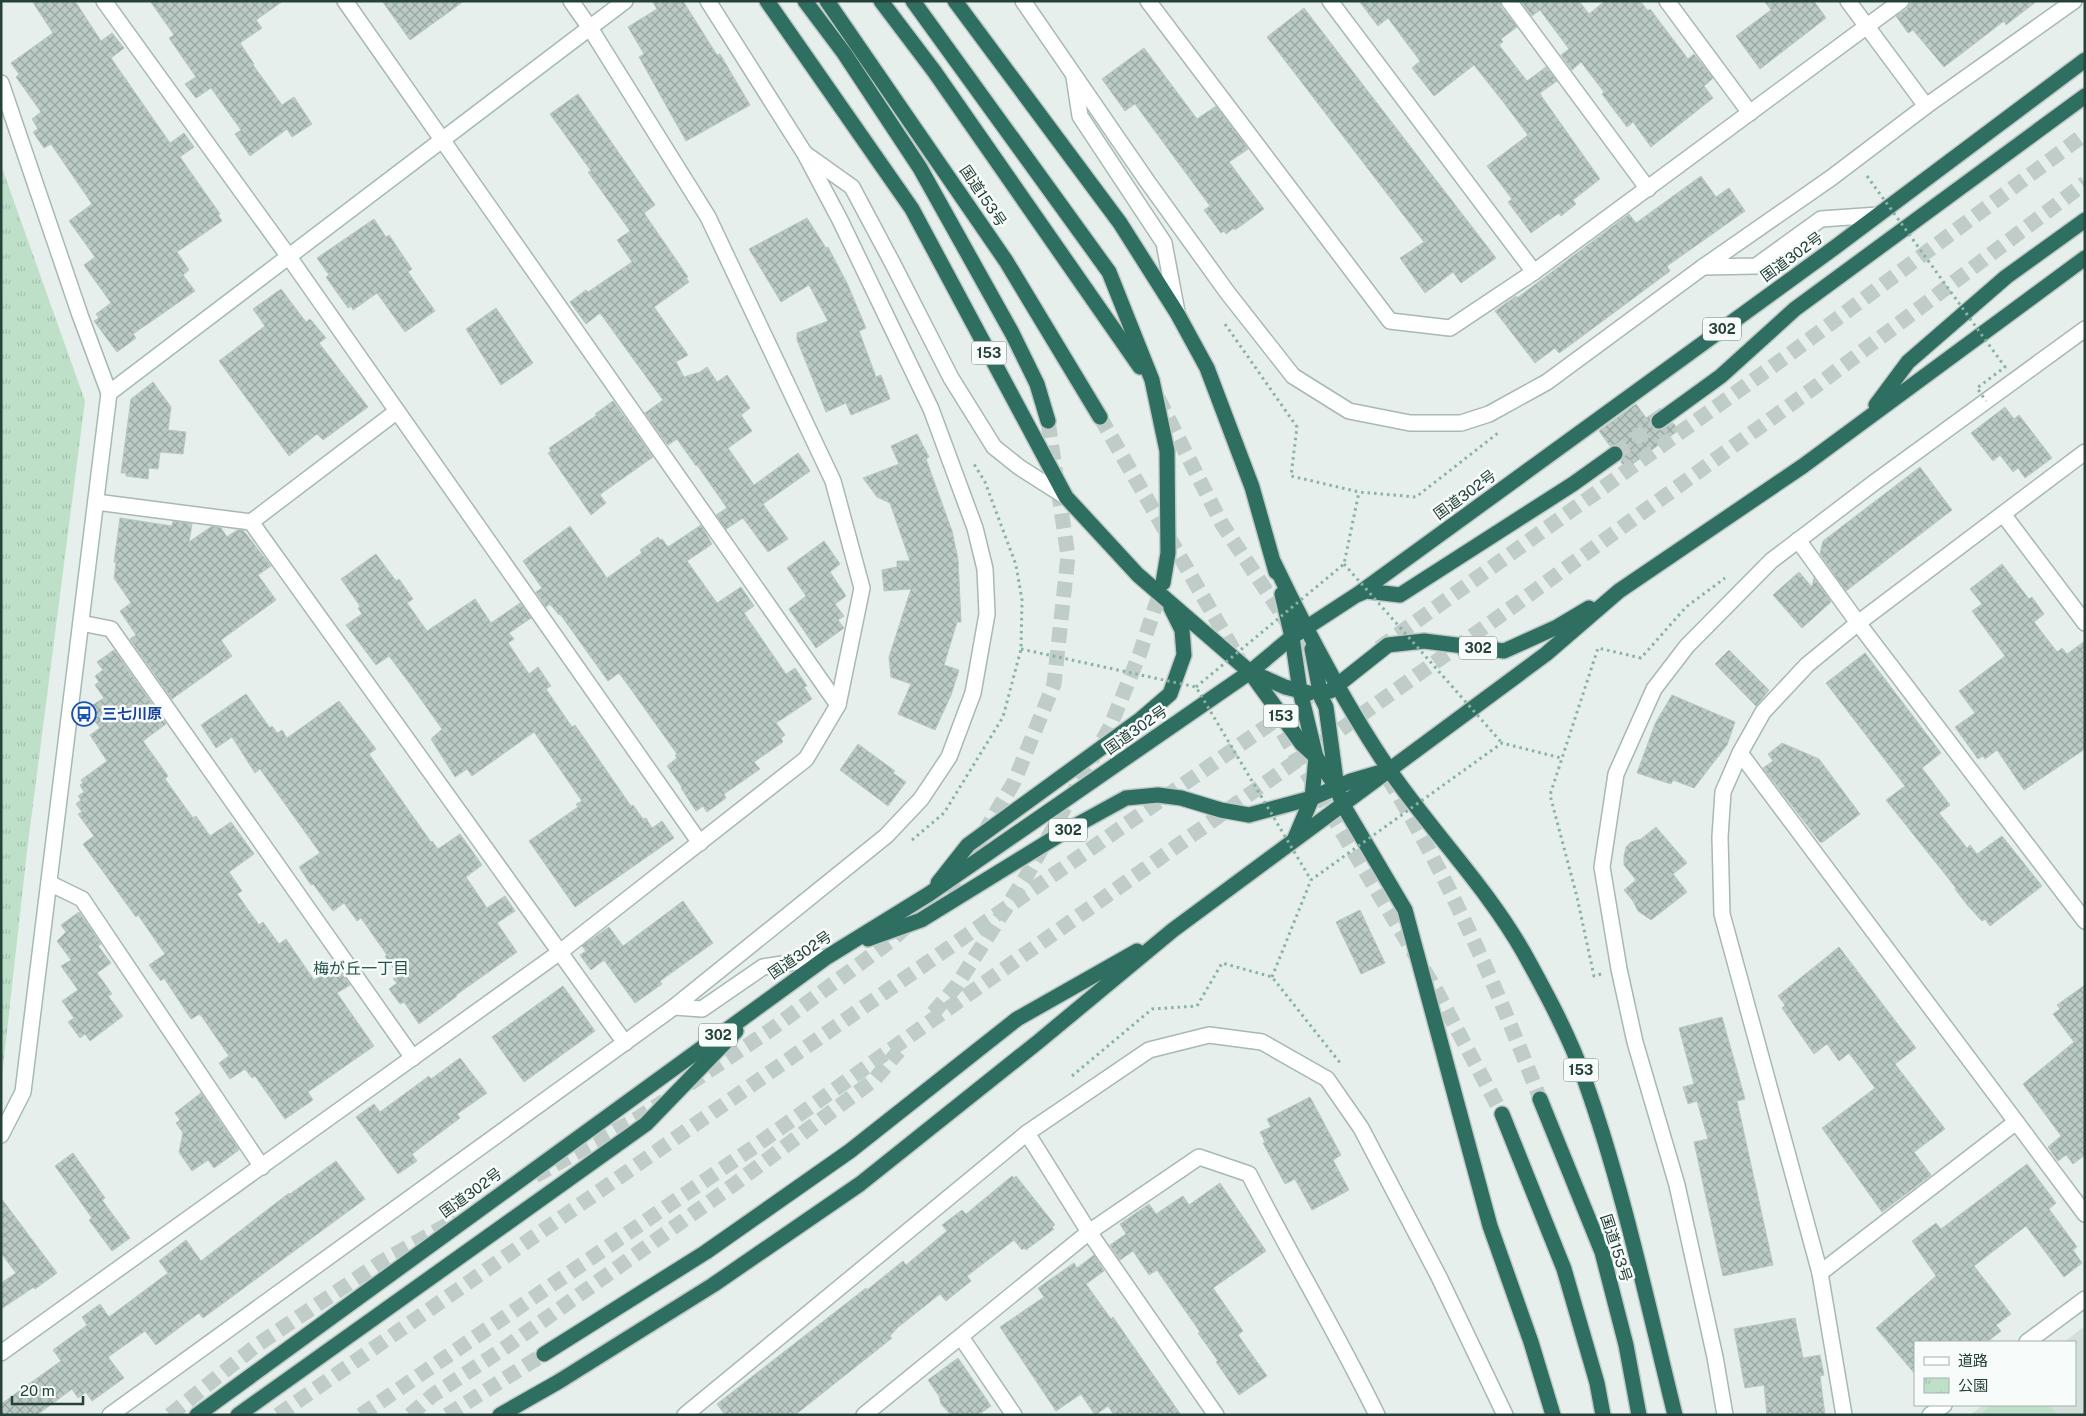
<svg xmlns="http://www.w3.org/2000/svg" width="2086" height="1416" font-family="'Public Sans','Noto Sans JP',sans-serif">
<defs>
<pattern id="park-tufts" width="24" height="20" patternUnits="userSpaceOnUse" patternTransform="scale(1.25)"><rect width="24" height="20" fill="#bfe0c8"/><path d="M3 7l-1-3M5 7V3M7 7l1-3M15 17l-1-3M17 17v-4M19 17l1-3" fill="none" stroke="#a4c1ad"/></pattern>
<pattern id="building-cross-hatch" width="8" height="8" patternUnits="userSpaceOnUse" patternTransform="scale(1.25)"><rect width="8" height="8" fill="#bbcac4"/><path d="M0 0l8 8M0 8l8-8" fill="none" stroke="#98a6a0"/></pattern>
</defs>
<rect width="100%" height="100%" fill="#e6efeb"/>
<!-- built -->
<polygon fill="#d4dfda" points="2085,1326 2085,1415 1970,1415 1983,1405 2075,1405 2075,1342 2064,1342"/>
<!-- park -->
<polygon fill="url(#park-tufts)" points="1,165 85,401 27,851 1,1085"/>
<!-- pitch -->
<polygon fill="#bfe0c8" points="1992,1405 2050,1405 2058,1415 1979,1415"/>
<!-- building -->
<g fill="url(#building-cross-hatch)" stroke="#b8c9c2">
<polygon points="32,1 75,1 101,41 112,33 124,48 111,58 170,143 184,133 194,147 180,157 220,214 218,215 222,221 177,252 189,270 183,275 195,291 133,334 136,338 117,352 94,321 99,318 96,314 111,303 84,265 95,257 69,221 92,204 51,144 44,148 33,132 38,129 32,119 41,112 16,77 19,74 11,63 53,33"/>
<polygon points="150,1 283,1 256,20 262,28 240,43 254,64 253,65 282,105 294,97 312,124 292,137 287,129 250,156 235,134 241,130 211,88 196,98 185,84 196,77 169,38 174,35"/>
<polygon points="382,1 464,1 410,40"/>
<polygon points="652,1 683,1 717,55 720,54 750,105 686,141 639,57 644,54 628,27 657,9"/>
<polygon points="1359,1 1500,1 1501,7 1517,27 1501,39 1503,42 1499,45 1527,81 1546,67 1557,81 1540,93 1542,97 1600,179 1573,200 1576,204 1561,216 1559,213 1531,233 1508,202 1512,199 1487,166 1528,135 1504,103 1474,65 1434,96 1412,68 1420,61 1388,18 1378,26"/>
<polygon points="1521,1 1579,1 1589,14 1605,1 1640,1 1648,11 1650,9 1688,59 1694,54 1713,78 1704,86 1713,98 1651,147 1633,122 1627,127 1602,94 1604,92 1581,62 1572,70 1561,55 1569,49 1540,10 1532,16"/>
<polygon points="1764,1 1814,1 1826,18 1760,69 1736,36 1771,10"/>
<polygon points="1912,1 2037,1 2006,25 2004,21 2000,24 1944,67 1913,30 1908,33 1896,16 1907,9"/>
<polygon points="1304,8 1496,258 1461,283 1453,272 1425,293 1400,258 1424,242 1267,37"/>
<polygon points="1144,48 1197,119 1216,106 1248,149 1229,162 1264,209 1235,230 1234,228 1226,234 1224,231 1221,233 1204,210 1210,206 1135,104 1125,111 1102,79"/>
<polygon points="578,94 655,205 644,213 688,277 686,278 689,282 654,307 688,355 676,362 684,377 700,372 707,367 717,382 727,375 750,408 741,415 752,431 728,448 754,485 798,453 810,471 763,504 788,539 768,552 743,518 726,529 716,515 727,508 697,465 696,466 677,439 668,445 645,413 663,400 600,313 586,324 570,302 586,290 588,292 632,262 617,240 630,231 588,172 591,171 550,114"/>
<polygon points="1701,176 1716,197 1729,188 1745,211 1667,266 1670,271 1577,340 1559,353 1555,348 1535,363 1495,311 1516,296 1517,298 1629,214 1636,223"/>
<polygon points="807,218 826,248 828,247 847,283 866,328 859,331 876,377 881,375 890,399 851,415 846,403 826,412 797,340 797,333 828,321 809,285 781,302 749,249"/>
<polygon points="374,219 386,237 389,235 412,269 408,272 435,311 405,332 377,293 353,310 351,306 348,308 326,277 329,275 317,258"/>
<polygon points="281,289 306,322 310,319 326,338 319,343 368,407 323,440 317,434 289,456 219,361 265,326 253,309"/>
<polygon points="496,308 533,363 501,385 466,329"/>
<polygon points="153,382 171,407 168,430 186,432 183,454 160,452 158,469 149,468 148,479 126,476 126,473 121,473 131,399"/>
<polygon points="613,401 653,457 602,493 600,495 606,503 591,515 548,453 551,451 549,448 597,415 595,414"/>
<polygon points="1636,404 1646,418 1661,408 1650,418 1650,422 1655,429 1660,430 1673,423 1679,430 1626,469 1621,462 1624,454 1622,448 1615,445 1610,446 1599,431"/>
<polygon points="2005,407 2014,419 2019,415 2052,458 2025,478 2018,468 2013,472 2000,455 1993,461 1971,433"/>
<polygon points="917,434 929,457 926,459 952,531 958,559 961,622 957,622 944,665 959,670 951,695 935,730 898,714 911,684 891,677 889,657 911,589 884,591 882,570 897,567 897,561 910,561 890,503 877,497 863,478 899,464 891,446"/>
<polygon points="1920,467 1952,510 1846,591 1820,554 1823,541"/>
<polygon points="120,518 172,526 173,521 192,524 189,542 212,526 221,528 227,537 237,530 243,530 271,566 258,575 276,600 221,640 232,656 172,699 130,639 136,635 120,611 131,603 114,578 116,563 114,562"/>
<polygon points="701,525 712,544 687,561 717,603 741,587 754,606 744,613 786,674 795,668 807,686 804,687 812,699 776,723 785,735 781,738 783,742 754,762 760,769 724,794 726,798 707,812 703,806 696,811 681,788 682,787 667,766 677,758 675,755 677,754 625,681 619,673 608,681 560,614 559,615 550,604 546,607 536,592 542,588 523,561 570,526 607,578 642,553 640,550 658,537 660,540 662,539 668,547"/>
<polygon points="824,541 840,564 830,572 846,596 835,604 844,616 838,620 844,628 816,648 789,609 806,596 787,568"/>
<polygon points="376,554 396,581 399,579 413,599 407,603 427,631 475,599 491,623 520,603 531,618 509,633 514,639 508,643 529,674 538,667 551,686 546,689 572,727 575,725 631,806 633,805 643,819 646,818 652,828 662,821 674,838 575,907 529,841 578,807 576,804 582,801 534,732 472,776 467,769 455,777 431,739 442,729 407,680 389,656 376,665 346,625 362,614 358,608 360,606 341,579"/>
<polygon points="2002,564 2029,599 2032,597 2044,614 2034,622 2057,652 2062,648 2067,654 2085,641 2085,749 2024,790 1997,750 1985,759 1983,756 1978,759 1955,727 1975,713 1959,691 2005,656 1972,611 1982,604 1970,589"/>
<polygon points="1799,572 1812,587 1814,578 1831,602 1802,628 1773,595"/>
<polygon points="114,650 166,724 143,741 168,776 165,779 193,818 196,816 210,836 231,822 254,854 229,872 242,891 237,894 259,925 263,922 279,944 286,939 314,980 336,965 350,985 337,993 374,1046 308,1092 313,1100 285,1119 255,1076 252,1078 245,1069 230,1079 219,1063 229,1056 200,1014 191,1019 164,978 161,981 149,965 165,954 138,915 136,917 83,844 94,836 78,814 82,812 76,804 81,800 78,796 84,792 80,785 83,783 81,780 107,761 90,735 100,728 93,719 98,716 91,706 104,698 95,685 99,682 95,676 103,670 97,662"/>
<polygon points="1729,650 1769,690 1756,706 1715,664"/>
<polygon points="1865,653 1941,753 1922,768 1950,805 1939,813 1967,848 1970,845 1977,854 2002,836 2042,886 1990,926 1985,919 1982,921 1968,906 1955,889 1956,888 1886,800 1905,786 1826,683"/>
<polygon points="246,694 270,728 272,726 277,733 282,730 287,738 339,701 376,749 369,754 431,842 432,841 438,849 460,834 482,865 466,877 487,908 505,896 515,911 497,923 517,952 456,995 457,996 419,1024 404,1002 400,1004 389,989 397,983 393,979 398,975 385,956 387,955 361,918 357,921 344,903 333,911 313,884 311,885 299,867 320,853 260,769 255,773 232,737 216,748 201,725"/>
<polygon points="1672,695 1735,722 1727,745 1694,788 1673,780 1671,784 1637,773 1655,724"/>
<polygon points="1782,743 1819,759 1860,814 1823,842 1820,842 1763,768 1773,761 1768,754"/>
<polygon points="858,744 895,771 893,773 906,782 888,806 840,770"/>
<polygon points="1656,827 1687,863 1673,874 1687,892 1651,920 1638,911 1633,901 1624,890 1636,880 1624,865 1624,856 1626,847 1631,842 1641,839"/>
<polygon points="683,901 713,943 660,981 662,984 635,1003 604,960 591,970 580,955 586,951 582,946 609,927 623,946"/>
<polygon points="1360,910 1385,963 1361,974 1336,922"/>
<polygon points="79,912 101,944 98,946 111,963 97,973 112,994 108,996 123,1016 90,1041 85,1034 80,1038 68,1022 74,1018 62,1001 78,990 61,966 71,960 57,941 66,932 61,925"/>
<polygon points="1839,947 1916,1048 1895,1064 1945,1129 1914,1152 1931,1175 1882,1212 1822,1128 1875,1088 1849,1053 1839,1061 1827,1044 1814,1054 1782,1008 1785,1005 1778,996"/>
<polygon points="2085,985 2085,1155 2073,1164 2066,1155 2058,1161 2048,1147 2061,1136 2023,1084 2074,1042 2053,1014 2060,1009 2057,1005"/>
<polygon points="563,986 595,1031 524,1082 492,1037"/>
<polygon points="1722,1017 1745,1099 1737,1101 1773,1265 1723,1276 1694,1142 1708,1139 1697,1101 1688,1104 1683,1087 1694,1084 1679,1028"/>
<polygon points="460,1058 487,1093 457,1114 460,1118 412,1154 417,1161 398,1174 356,1117 374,1104 380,1112 429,1076 431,1079"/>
<polygon points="201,1093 239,1150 214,1168 208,1160 192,1171 179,1152 183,1133 176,1123 180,1120 175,1113"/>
<polygon points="1310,1097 1341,1155 1333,1160 1349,1190 1312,1210 1295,1179 1285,1184 1263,1143 1265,1142 1260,1132 1271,1127 1267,1119"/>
<polygon points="73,1153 105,1198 102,1200 130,1238 112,1251 89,1220 92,1218 55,1166"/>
<polygon points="336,1161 365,1199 203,1318 199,1313 156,1345 145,1331 108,1357 124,1378 92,1401 86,1392 78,1398 72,1389 37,1415 1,1415 1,1404 61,1361 53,1350 87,1325 82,1317 100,1304 109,1317 168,1273 159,1261 186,1240 201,1261 289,1193 290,1194"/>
<polygon points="2027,1164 2056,1203 2049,1209 2077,1247 2073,1250 2082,1263 2064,1277 2026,1226 1974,1266 2011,1314 1996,1325 2001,1331 1987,1342 1915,1342 1915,1374 1876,1328 1936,1276 1912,1241 1936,1223 1941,1229"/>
<polygon points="1012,1176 1014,1178 1016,1176 1055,1225 1052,1227 1054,1229 1026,1250 1024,1248 1022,1250 1014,1240 967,1276 971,1281 946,1301 940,1294 897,1328 890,1336 892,1338 795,1415 725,1415 717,1404 866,1288 867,1290 903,1261 906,1265 947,1231 942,1225 962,1210 966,1214"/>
<polygon points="1220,1183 1266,1251 1213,1288 1243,1331 1238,1335 1267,1376 1239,1395 1216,1362 1218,1361 1198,1333 1200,1332 1157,1270 1149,1275 1133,1251 1120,1260 1110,1245 1126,1234 1120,1224 1149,1204 1156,1214 1183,1196 1189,1205"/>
<polygon points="1,1198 57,1273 35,1289 34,1287 1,1309 1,1283 16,1273 1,1253"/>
<polygon points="1094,1255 1104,1271 1086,1284 1111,1319 1113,1317 1181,1415 1114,1415 1108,1406 1095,1415 1081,1394 1056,1411 1000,1327 1044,1297 1038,1288 1074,1263 1077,1268"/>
<polygon points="1795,1318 1803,1358 1820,1355 1824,1375 1820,1376 1825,1415 1767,1415 1764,1385 1745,1388 1734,1329"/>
<polygon points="958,1358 991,1406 978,1415 951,1415 941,1404 939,1396 928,1380"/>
</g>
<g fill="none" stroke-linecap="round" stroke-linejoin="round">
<!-- highway-tunnel -->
<g stroke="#bfccc8" stroke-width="15" stroke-dasharray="15 8" stroke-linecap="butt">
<polyline points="1158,398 1222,524 1315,664"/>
<polyline points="1100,417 1241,663"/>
<polyline points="1615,454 1652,426"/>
<polyline points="1379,648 1787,356 2085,134"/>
<polyline points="1271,713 1436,990 1502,1114"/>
<path d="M1388,778C1450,880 1497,988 1540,1099"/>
<polyline points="933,1013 957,985 1027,875 1110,727 1140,653 1163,583"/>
<polyline points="689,1084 769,1031 892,940 957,878 1014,782 1054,684 1068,556 1048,421"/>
<polyline points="535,1176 638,1118 664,1101"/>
<polyline points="170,1415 257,1345 381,1262 456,1220"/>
<polyline points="278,1415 1313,694"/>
<polyline points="361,1415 751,1149 1493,621 1819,384 2085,183"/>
<polyline points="410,1415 433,1395 506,1347 736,1183 874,1080 899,1051"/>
<polyline points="447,1415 544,1354"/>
</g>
<!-- street casing -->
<g stroke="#a8b8b2" stroke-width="18">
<g id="street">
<polyline points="104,1 289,257 700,843"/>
<polyline points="345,1 838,705"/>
<polyline points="1023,1 1147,181 1227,292 1293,376 1349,411 1410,423 1461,423 1489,414 1547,382 1703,267 1831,178 1926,106 2074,1"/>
<polyline points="1148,1 1390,321 1450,328 1534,272 1901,1"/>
<polyline points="1330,1 1534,272"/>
<polyline points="1509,1 1648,189"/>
<polyline points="1667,1 1750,113"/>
<polyline points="1848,1 1926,106"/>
<polyline points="1074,77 1080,116 1164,243 1177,312"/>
<polyline points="1,83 80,315 109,393"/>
<polyline points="807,155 852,187 894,266 951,378 994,447 1019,467 1066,497"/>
<polyline points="1703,267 1756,266 1821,219 1878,215"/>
<polyline points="96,502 251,522 625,1043"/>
<polyline points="2003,514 2085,623"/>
<polyline points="251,522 396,412"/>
<polyline points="1798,540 1858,623 2085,921"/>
<polyline points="81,623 111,629 413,1058"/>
<polyline points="1740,753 2085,1214"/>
<polyline points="49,883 82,899 262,1167"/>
<polyline points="674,1007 702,1009 763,967 827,957"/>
<polyline points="1027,1133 1089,1232 1216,1415"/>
<polyline points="1820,1273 2016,1122"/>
<polyline points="961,1337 1014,1415"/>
<polyline points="2027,1342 2085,1299"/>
<polyline points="1,1353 560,952 806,759 838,705 862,588 833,481 708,217 590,28 571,1"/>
<polyline points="110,1415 674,1007 886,836 921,799 949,757 973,693 987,614 985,569 975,528 931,409 840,220 805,154 708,1"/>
<polyline points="685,1415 1027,1133 1149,1050 1209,1035 1262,1042 1327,1079 1361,1128 1439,1277 1505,1415"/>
<path d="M864,1415L1089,1232L1199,1157L1249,1174C1290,1255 1337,1333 1377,1415"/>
<polyline points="1725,1415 1715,1357 1677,1185 1635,1042 1619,969 1602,867 1616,774 1654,689 1687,646 1771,561 1875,482 2085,329"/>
<polyline points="1844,1415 1820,1273 1722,914 1720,837 1723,792 1740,753 1763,712 1807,665 1858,623 2085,452"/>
<polyline points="1930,1415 1944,1405"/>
</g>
</g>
<!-- secondary casing -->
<g stroke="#a4bbb3" stroke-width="18">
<polyline id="secondary" points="1,1135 23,1092 109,393 625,1"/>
</g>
<!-- highway casing -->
<g stroke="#c2cac8" stroke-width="18">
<g id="highway">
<polyline points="767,1 912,209 1066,497 1138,575 1250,672 1302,744 1316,757 1337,788"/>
<polyline points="805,1 844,53 920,168 1012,333 1037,384 1048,421"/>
<polyline points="827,1 1006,261 1100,417"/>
<polyline points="881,1 934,71 1140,367"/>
<polyline points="913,1 1109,272 1152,380 1167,451 1168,553 1163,583"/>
<polyline points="955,1 1120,223 1177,313 1207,368 1221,405 1252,487 1276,572"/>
<polyline points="1876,405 1908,362 2006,277 2085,220"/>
<polyline points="1659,421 1721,376 1795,309 2085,96"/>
<path d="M1274,563C1308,634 1344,703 1388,768C1431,831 1486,886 1524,953C1545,991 1570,1037 1584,1078C1623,1187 1647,1302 1675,1415"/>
<polyline points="1282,594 1292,637 1300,691 1316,757 1312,798 1295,838"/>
<polyline points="1359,594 1366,591 1400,595 1573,484 1615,454"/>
<polyline points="1312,649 1321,697 1326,707 1337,788 1343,805 1405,910 1490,1226 1531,1342 1553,1415"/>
<polyline points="1251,672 1285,687 1309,693"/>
<polyline points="1330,691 1388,645 1424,641 1504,651 1557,627 1589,608"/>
<polyline points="938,883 968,845 1141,719 1170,694 1184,655 1182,630 1171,608"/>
<polyline points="868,939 921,920 1064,832 1126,798 1158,795 1181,798 1221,810 1249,815 1312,798 1351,781 1378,773"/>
<polyline points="1540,1099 1602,1252 1626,1345 1639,1415"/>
<polyline points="1502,1114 1564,1269 1597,1383 1603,1415"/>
<polyline points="544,1354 706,1252 850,1151 1017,1019 1137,951"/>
<polyline points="197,1415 827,957 929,894 1250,672 1292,637 1358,594 1834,248 2085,60"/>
<polyline points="238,1415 646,1124 736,1031"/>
<polyline points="500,1415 558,1382 713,1285 860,1184 1038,1042 1173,930 1546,654 1619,591 1803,466 2085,258"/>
</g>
</g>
<!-- path -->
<g stroke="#86b3a5" stroke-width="3" stroke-dasharray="2.5 4" stroke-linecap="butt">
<polyline points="1225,324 1297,427 1291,476 1359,492 1416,497 1498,433"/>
<polyline points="912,840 944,813 1003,717 1021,649 1022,600 1016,565 985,482 974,464"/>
<polyline points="1601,974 1594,976 1577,897 1550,795 1598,648 1641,658 1686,607 1725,578"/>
<polyline points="1072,1076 1152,1009 1197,1006 1222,963 1272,977 1341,1064"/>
</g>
<!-- street -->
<use href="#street" stroke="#fff" stroke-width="15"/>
<!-- secondary -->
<use href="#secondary" stroke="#fff" stroke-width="15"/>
<!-- highway -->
<use href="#highway" stroke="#2f6f62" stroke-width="15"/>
<!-- path-bridge -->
<g stroke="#86b3a5" stroke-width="3" stroke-dasharray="2.5 4" stroke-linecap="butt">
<polyline points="1867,176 2005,367 1977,388 1986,401"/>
<polyline points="1344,564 1502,743"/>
<polyline points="1021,649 1196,687 1311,880"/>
<polyline points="1196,687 1344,564 1359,492"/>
<polyline points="1272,977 1311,880 1502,743 1561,758"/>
</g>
</g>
<!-- icons -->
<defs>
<g id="bus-ring" transform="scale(1.25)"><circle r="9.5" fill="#f7fbf9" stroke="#1a4fb4" stroke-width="1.5"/><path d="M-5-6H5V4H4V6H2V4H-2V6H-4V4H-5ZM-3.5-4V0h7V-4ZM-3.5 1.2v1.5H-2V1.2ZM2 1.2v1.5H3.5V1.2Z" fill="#1a4fb4"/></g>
</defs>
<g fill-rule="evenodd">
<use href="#bus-ring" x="84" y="714"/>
</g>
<g text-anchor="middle" stroke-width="5" stroke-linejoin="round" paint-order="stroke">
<!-- shield labels -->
<g fill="#f7fbf9" stroke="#637a73" stroke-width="1">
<rect x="1703" y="317.5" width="38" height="23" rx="4"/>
<rect x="971.5" y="341.5" width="35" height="23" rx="4"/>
<rect x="1459" y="636.5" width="38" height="23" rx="4"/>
<rect x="1263.5" y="704.5" width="35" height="23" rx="4"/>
<rect x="1049" y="818.5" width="38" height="23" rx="4"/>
<rect x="699" y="1023.5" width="38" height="23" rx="4"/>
<rect x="1563.5" y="1058.5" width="35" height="23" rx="4"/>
</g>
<g font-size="14" font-weight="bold" fill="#24423a">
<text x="1722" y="334">302</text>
<text x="989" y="358">153</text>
<text x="1478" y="653">302</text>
<text x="1281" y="721">153</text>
<text x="1068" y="835">302</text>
<text x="718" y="1040">302</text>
<text x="1581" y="1075">153</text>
</g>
<!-- street labels -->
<g font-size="15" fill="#24423a" stroke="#f7fbf9">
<text transform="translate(983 196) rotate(56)" y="5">国道153号</text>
<text transform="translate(1792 257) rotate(-36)" y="5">国道302号</text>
<text transform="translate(1465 495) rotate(-36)" y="5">国道302号</text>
<text transform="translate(1136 730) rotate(-35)" y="5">国道302号</text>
<text transform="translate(800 955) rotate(-34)" y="5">国道302号</text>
<text transform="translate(471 1193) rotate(-36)" y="5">国道302号</text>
<text transform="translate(1616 1248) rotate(72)" y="5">国道153号</text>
</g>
<!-- transit labels -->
<g font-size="15" font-weight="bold" fill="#164399" stroke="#f7fbf9" text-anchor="start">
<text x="102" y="719">三七川原</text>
</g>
<!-- neighbourhood labels -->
<g font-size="16" fill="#1f5548" stroke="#f7fbf9">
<text x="361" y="974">梅が丘一丁目</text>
</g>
</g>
<!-- border -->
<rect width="2086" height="1416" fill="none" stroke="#24423a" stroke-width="5"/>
<!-- legend -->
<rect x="1914" y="1341" width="162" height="65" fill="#f7fbf9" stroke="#a3b1ad"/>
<rect x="1924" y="1357" width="25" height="8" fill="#ffffff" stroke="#a3b1ad"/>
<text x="1958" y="1366" font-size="15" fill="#24423a">道路</text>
<rect x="1924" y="1378" width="25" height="15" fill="url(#park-tufts)" stroke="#a3b1ad"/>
<text x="1958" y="1391" font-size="15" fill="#24423a">公園</text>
<!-- scale -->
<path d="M12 1396v8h71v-8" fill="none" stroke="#24423a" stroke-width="2.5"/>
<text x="20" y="1396" font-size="15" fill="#24423a" stroke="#f7fbf9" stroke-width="4" paint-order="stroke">20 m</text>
</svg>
